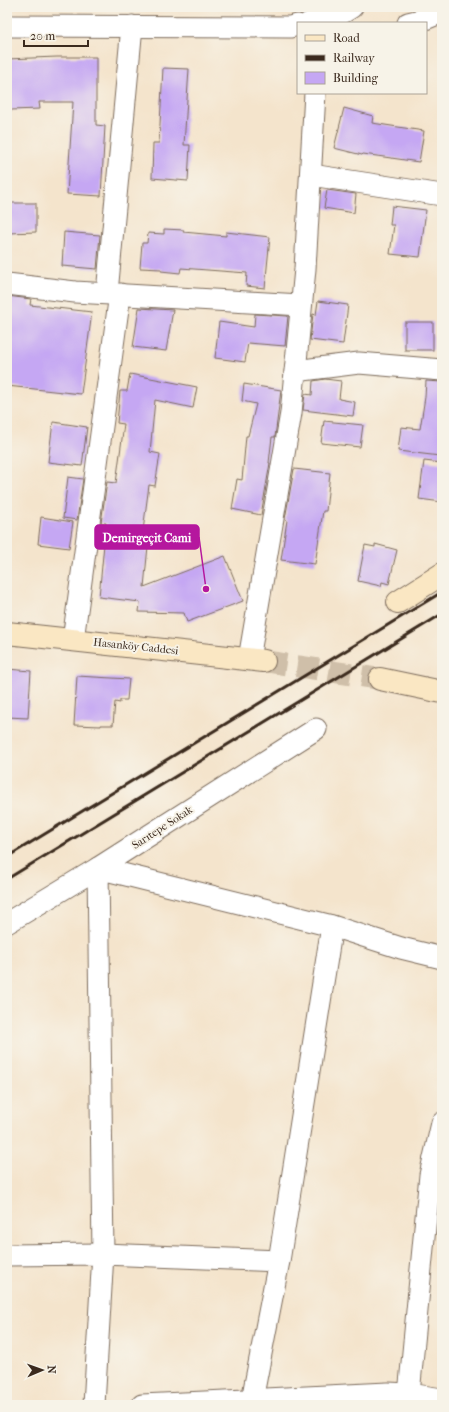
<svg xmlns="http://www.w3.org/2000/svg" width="449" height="1412" font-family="'IM FELL French Canon',serif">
<rect width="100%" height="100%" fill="#f7f3e8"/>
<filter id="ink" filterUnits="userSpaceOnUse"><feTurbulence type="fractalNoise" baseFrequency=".025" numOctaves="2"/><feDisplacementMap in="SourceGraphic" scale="8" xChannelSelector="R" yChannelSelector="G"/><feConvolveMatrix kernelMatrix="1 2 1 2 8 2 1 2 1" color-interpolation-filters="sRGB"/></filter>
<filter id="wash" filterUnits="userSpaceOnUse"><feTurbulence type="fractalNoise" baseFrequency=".012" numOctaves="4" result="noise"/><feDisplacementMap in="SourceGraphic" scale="16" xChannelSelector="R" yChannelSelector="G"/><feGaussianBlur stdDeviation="0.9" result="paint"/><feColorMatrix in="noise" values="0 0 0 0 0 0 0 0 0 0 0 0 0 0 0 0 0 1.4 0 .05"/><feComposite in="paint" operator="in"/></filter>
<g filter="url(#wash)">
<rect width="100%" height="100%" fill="#f4e4cc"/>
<g id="blocks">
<!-- building -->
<g fill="#c5a7f3">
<polygon points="57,57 96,57 96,125 105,126 101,196 67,194 73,102 39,102 40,109 10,110 7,59"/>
<polygon points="163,68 189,69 184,145 190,145 188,181 152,178 153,143 159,143"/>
<polygon points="344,108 373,116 372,123 424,131 419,162 363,154 362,155 334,148"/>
<polygon points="327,190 356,194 354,213 324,208"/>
<polygon points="8,203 36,203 36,232 8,233"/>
<polygon points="392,206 426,210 420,257 390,254 394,225 390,225"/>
<polygon points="164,229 184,230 183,232 226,236 226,232 270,237 265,288 246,286 247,273 181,268 180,273 161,271 161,269 140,268 142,243 147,243 148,233 164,234"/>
<polygon points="64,232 100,235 97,269 62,266"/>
<polygon points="7,296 31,299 30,305 92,312 81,394 7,386"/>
<polygon points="318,301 348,305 343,344 310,340 313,314 316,315"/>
<polygon points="139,308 173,310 166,351 133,347"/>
<polygon points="255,314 288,316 285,346 248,343 245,362 215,358 219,322 254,327"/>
<rect x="405" y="322" width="28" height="28"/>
<polygon points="130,374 197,387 193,408 155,400 150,452 160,454 155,486 149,485 141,546 148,546 144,587 225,556 243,601 187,622 184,613 139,612 140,602 99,597 106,523 101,523 107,482 116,483 124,424 117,423 120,391 127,391"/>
<polygon points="325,379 341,381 339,399 355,402 353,416 303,410 305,394 312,395 313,381"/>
<polygon points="426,381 442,382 442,438 440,456 398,451 401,427 420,429 425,397"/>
<polygon points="244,384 281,390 275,437 272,437 269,463 270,463 261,515 232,509 237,479 242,480 246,436 248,436 256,404 242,401"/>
<polygon points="324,421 363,425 360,447 321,443"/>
<polygon points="53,422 87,427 82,466 48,462"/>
<polygon points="424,461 442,463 442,502 419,499"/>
<polygon points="294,469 330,473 326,511 323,511 315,564 281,560 287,520 285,519"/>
<polygon points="68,477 83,479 77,520 63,518"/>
<polygon points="41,517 73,522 69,548 38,544"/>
<polygon points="375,544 397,550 389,584 382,582 381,586 358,581 365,545 375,547"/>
<polygon points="7,669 31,671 28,718 7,717"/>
<polygon points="77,676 129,679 127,700 120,700 120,703 115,702 113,725 101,725 101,726 74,725"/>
</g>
</g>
</g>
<g filter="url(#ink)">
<use href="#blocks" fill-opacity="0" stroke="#7c6b5b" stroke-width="1"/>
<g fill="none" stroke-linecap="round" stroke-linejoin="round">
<!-- secondary-tunnel -->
<polyline stroke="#cfbfa9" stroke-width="22" stroke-dasharray="22 11" stroke-linecap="butt" points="264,661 380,679"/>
<!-- street casing -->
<g stroke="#7c6b5b" stroke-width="23">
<g id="street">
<polyline points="309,23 336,17 352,7"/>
<polyline points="408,23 425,19 442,12"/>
<polyline points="7,26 290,27 298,25"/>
<polyline points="311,175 442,195"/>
<polyline points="7,284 75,292 301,305"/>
<polyline points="107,293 132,26"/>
<polyline points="295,371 359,363 442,370"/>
<polyline points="73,640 120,294"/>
<polyline points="249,659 291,413 305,269 315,93"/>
<polyline points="7,923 98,868 316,729"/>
<polyline points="7,1255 103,1254 279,1261"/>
<polyline points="252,1400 279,1261 332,926"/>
<polyline points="94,1405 103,1254 98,868 332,926 401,948 442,958"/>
<polyline points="142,1405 388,1393 409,1394 442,1399"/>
<polyline points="409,1405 409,1394 430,1175 442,1123"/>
</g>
</g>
<!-- secondary casing -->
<g stroke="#7c6b5b" stroke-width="24">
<g id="secondary">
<polyline points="398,602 442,574"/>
<polyline points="7,633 264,661"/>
<polyline points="380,679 442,692"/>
</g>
</g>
<!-- street -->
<use href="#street" stroke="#fff" stroke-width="21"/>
<!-- secondary -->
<use href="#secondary" stroke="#fae7c3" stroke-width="22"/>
<!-- rail -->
<g stroke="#3b2a1e" stroke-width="3">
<polyline points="7,857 442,592"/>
<polyline points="7,879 442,614"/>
</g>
</g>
</g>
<g text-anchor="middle" stroke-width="4" stroke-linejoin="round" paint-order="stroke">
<!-- street labels -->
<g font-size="11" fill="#3b2a1e" stroke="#f7f3e8">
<text transform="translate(136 646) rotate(6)" y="4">Hasanköy Caddesi</text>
<text transform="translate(162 827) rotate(-33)" y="4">Sarıtepe Sokak</text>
</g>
</g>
<!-- callouts -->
<path fill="none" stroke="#b5179e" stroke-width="1.5" d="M206 589L199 537"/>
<circle fill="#b5179e" stroke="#f7f3e8" stroke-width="1.5" cx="206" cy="589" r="4"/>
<rect fill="#b5179e" stroke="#b5179e" stroke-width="1.5" x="95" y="525" width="104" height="24" rx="4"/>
<g font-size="12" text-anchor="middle" font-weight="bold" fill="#fff">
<text x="147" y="542">Demirgeçit Cami</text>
</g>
<!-- margin -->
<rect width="449" height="1412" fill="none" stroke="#f7f3e8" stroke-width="24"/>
<!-- legend -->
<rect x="297" y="22" width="130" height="72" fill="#f7f3e8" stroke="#aca397"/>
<rect x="305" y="35" width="20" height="6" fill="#fae7c3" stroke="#aca397"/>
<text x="333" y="42" font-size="12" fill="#3b2a1e">Road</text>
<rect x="305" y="55" width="20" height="6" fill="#3b2a1e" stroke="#aca397"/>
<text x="333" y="62" font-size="12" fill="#3b2a1e">Railway</text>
<rect x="305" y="72" width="20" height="12" fill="#c5a7f3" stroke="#aca397"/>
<text x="333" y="82" font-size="12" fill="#3b2a1e">Building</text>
<!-- north arrow -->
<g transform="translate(42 1370) rotate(88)" stroke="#f7f3e8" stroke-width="3" paint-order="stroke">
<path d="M0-3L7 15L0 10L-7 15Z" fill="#3b2a1e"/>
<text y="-6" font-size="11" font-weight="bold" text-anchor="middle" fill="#3b2a1e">N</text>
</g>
<!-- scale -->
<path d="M24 40v6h64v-6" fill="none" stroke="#3b2a1e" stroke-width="2"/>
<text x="30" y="40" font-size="12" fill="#3b2a1e" stroke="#f7f3e8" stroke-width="3" paint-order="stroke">20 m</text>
</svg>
